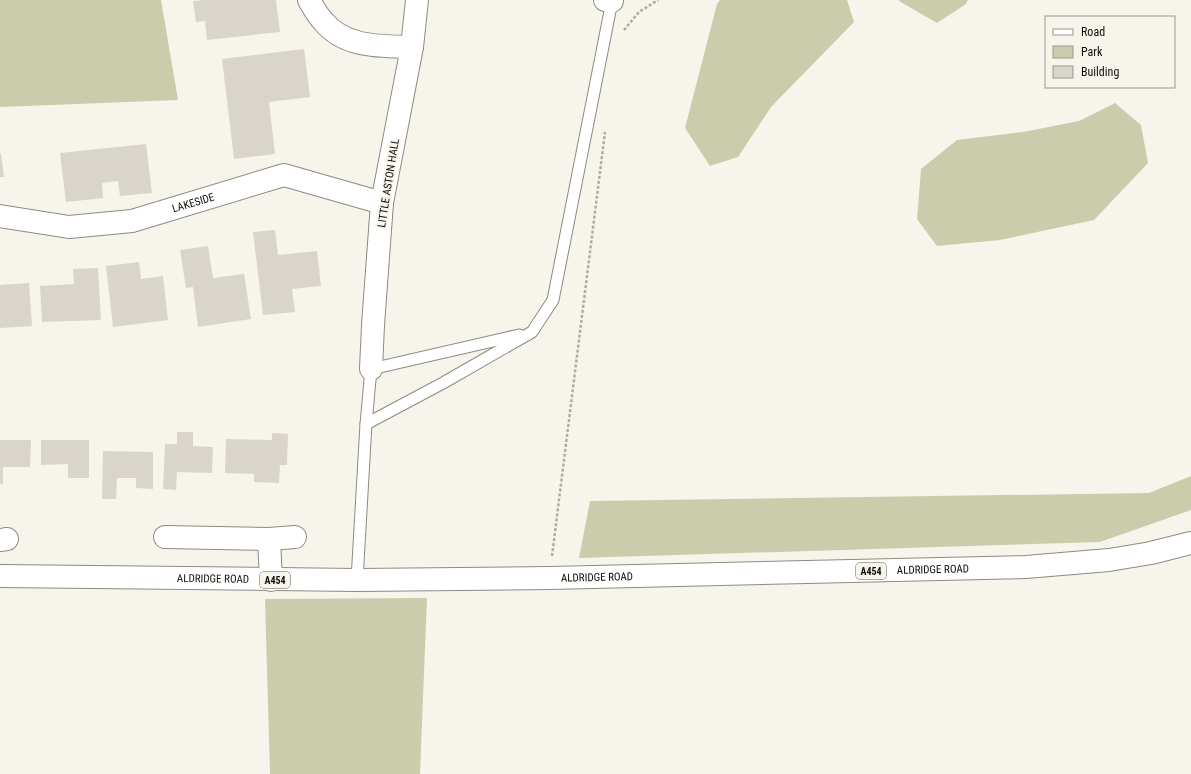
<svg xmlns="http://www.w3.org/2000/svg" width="1191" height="774" font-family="'Roboto Condensed',sans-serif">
<rect width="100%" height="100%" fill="#f7f4eb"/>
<!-- green -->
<g fill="#cacdac">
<polygon points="0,0 161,0 178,100 0,107"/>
<polygon points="720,0 847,0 854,22 771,107 738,157 710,166 685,128 717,4"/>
<polygon points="899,0 968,0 966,4 937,23 899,1"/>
<polygon points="1115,103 1141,125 1148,163 1094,220 1000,240 937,246 917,219 921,169 957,140 1023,132 1079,121"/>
<polygon points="1191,476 1191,510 1100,542 579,558 590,501 1149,493"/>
<polygon points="427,598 420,774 270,774 265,599"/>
</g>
<!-- building -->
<g fill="#d9d5cd">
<polygon points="204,0 276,0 280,32 207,40 205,21 196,22 193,1"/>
<polygon points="304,49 310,97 269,102 275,154 234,159 222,59"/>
<polygon points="146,144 152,193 120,196 118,181 102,183 103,198 66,202 60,153"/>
<polygon points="1,153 4,177 0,177 0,154"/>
<polygon points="275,230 278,255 317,251 321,286 292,289 295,312 263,315 253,232"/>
<polygon points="208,246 213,278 244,274 251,319 198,327 193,287 186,288 180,250"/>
<polygon points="139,262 141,279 163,276 168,320 113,327 106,266"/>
<polygon points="98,268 101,320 42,322 40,286 74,284 73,269"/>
<polygon points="29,283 32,326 0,328 0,285"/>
<polygon points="177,432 193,432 193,446 213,447 212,473 177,472 176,490 163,489 165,444 177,444"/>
<polygon points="272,433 288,434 287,465 280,465 279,483 254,482 254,474 225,473 226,439 272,440"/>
<polygon points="0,440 31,440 30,467 3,467 3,484 0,484"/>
<polygon points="41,440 89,440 89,478 68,478 68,464 41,465"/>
<polygon points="103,451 153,452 153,489 136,488 136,478 117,478 116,499 102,499"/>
</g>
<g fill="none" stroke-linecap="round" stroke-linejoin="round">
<!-- service casing -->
<g stroke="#8d8a82" stroke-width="13">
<g id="service">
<polyline points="366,424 371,369 519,335"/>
<polyline points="357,580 366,424 443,383 532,332 553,300 612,1 614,0"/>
</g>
</g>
<!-- minor casing -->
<g stroke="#8d8a82" stroke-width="24">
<g id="minor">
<path d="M309,0C313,7 317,15 323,21C345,48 380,46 412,47L382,203L373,325L371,369"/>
<polyline points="605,0 612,1"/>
<polyline points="412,47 417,0"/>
<path id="s1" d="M0,216L69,227L132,221L284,175L382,203"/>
<polyline points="165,537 269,539 295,537"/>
<polyline points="269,539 271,580"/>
<polyline points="0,540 7,539"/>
</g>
</g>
<!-- primary casing -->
<g stroke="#8d8a82" stroke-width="24">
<g id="primary">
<path id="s2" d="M0,576L357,580L550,578L1026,567L1109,560L1151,553L1191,543"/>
</g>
</g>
<!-- path -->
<g stroke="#aeaca4" stroke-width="2.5" stroke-dasharray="3 2" stroke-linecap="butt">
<polyline points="624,30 639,12 658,0"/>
<polyline points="552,556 605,132"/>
</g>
<!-- service -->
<use href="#service" stroke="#fff" stroke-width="11"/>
<!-- minor -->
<use href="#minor" stroke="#fff" stroke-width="22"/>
<!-- primary -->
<use href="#primary" stroke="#fff" stroke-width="22"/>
</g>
<g text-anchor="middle" stroke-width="3.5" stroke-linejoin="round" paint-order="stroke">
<!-- shield labels -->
<g fill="#f7f4eb" stroke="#54524e" stroke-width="1">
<rect x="856" y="563" width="30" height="16" rx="3"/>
<rect x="260" y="572" width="30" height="16" rx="3"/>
</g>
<g font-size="10" font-weight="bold" fill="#0e0d0a">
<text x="871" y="575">A454</text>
<text x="275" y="584">A454</text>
</g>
<!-- street labels -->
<g font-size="11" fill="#0e0d0a" stroke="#f7f4eb">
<text transform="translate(388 183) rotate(-81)" y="4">LITTLE ASTON HALL</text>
<text dy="4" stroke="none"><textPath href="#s1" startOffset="197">LAKESIDE</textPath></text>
<text dy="4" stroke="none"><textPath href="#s2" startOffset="933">ALDRIDGE ROAD</textPath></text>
<text dy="4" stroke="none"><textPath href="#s2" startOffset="597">ALDRIDGE ROAD</textPath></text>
<text dy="4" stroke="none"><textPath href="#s2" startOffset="213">ALDRIDGE ROAD</textPath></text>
</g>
</g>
<!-- legend -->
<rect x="1045" y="16" width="130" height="72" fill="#f7f4eb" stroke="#9a9891"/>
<rect x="1053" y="29" width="20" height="6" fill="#ffffff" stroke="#9a9891"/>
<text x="1081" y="36" font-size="12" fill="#0e0d0a">Road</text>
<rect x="1053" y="46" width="20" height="12" fill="#cacdac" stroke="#9a9891"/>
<text x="1081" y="56" font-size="12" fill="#0e0d0a">Park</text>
<rect x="1053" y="66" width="20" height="12" fill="#d9d5cd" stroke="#9a9891"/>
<text x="1081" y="76" font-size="12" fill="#0e0d0a">Building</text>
</svg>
